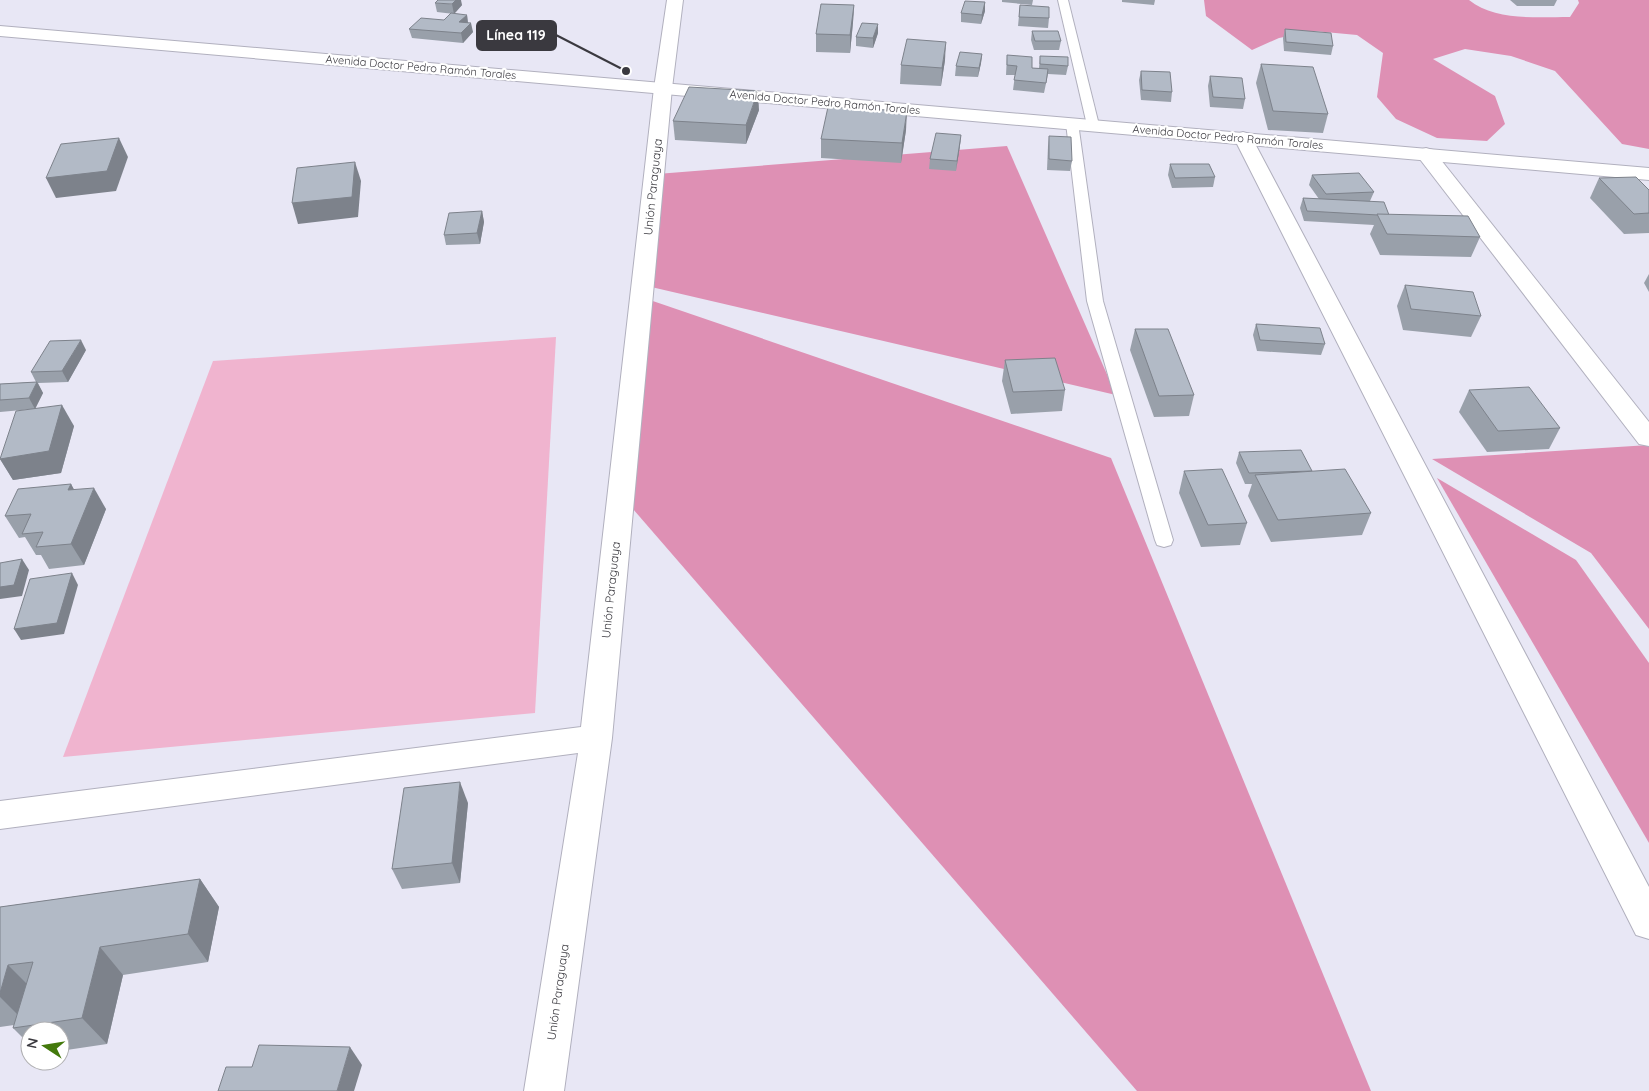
<svg xmlns="http://www.w3.org/2000/svg" width="1649" height="1091" font-family="Quicksand,sans-serif">
<rect width="100%" height="100%" fill="#e8e7f5"/>
<!-- green -->
<polygon fill="#f0b4cf" points="556,337 535,713 63,757 213,361"/>
<!-- forest -->
<g fill="#de90b4">
<path d="M1204,0H1469C1495,21 1537,17 1570,17L1579,3L1578,0H1649V149L1622,144L1555,71L1511,56L1465,49L1433,59L1495,96L1505,124L1487,141L1437,138L1396,119L1377,97L1383,53L1357,35L1314,31L1279,38L1252,50L1206,16Z"/>
<polygon points="1007,146 1116,395 647,286 657,174"/>
<polygon points="644,298 1111,458 1371,1091 1137,1091 620,494"/>
<polygon points="1649,445 1649,629 1591,553 1432,459"/>
<polygon points="1437,478 1576,560 1649,663 1649,843"/>
</g>
<g fill="none" stroke-linecap="round" stroke-linejoin="round">
<!-- service casing -->
<g stroke="#b1b0be" stroke-width="2">
<g id="service">
<polygon points="1058,0 1068,0 1099,125 1097,128 1089,128 1087,125"/>
<polygon points="1072,119 1078,123 1103,301 1173,540 1171,545 1164,547 1157,545 1155,540 1087,301 1066,123"/>
</g>
</g>
<!-- minor casing -->
<g stroke="#b1b0be" stroke-width="2">
<g id="minor">
<polygon points="667,0 683,0 672,88 612,738 564,1091 524,1091 578,753 0,829 0,801 581,727 654,88"/>
<polygon points="1243,132 1250,134 1252,138 1649,887 1649,939 1636,935 1234,138 1236,134"/>
<polygon points="1426,148 1433,150 1649,422 1649,446 1639,444 1419,158 1417,154 1419,150"/>
</g>
</g>
<!-- tertiary casing -->
<g stroke="#b1b0be" stroke-width="2">
<polygon id="tertiary" points="0,26 1649,168 1649,180 0,36"/>
</g>
<!-- service -->
<use href="#service" fill="#fff" fill-rule="evenodd"/>
<!-- minor -->
<use href="#minor" fill="#fff" fill-rule="evenodd"/>
<!-- tertiary -->
<use href="#tertiary" fill="#fff" fill-rule="evenodd"/>
</g>
<!-- wall -->
<g fill="#99a0aa">
<polygon points="1002,0 1033,0 1032,5 1002,2"/>
<polygon points="1122,0 1155,0 1154,5 1122,2"/>
<polygon points="1510,0 1557,0 1554,6 1517,6"/>
<polygon points="985,2 985,11 981,24 961,22 961,13"/>
<polygon points="435,3 462,5 454,14 437,12"/>
<polygon points="854,5 853,22 850,53 816,52 816,34"/>
<polygon points="1020,5 1049,18 1048,28 1018,26"/>
<polygon points="467,15 468,23 473,32 463,43 412,38 409,29"/>
<polygon points="1285,29 1333,46 1331,55 1284,51 1283,38"/>
<polygon points="1032,31 1061,41 1059,50 1034,50 1031,40"/>
<polygon points="878,33 873,48 856,46 856,37"/>
<polygon points="982,54 981,63 978,77 955,76 956,66"/>
<polygon points="1007,55 1032,68 1039,68 1040,56 1068,66 1066,75 1048,74 1044,93 1013,90 1015,75 1006,75"/>
<polygon points="945,60 941,86 900,84 901,65"/>
<polygon points="1261,64 1328,114 1323,133 1268,130 1256,83"/>
<polygon points="1141,71 1172,92 1171,102 1141,100 1139,80"/>
<polygon points="1210,76 1245,99 1243,109 1210,107 1208,86"/>
<polygon points="759,110 746,144 675,140 673,121"/>
<polygon points="906,130 901,163 821,158 821,139"/>
<polygon points="961,135 960,145 956,171 929,169 930,159"/>
<polygon points="1049,136 1072,161 1070,171 1047,170 1048,146"/>
<polygon points="1170,164 1215,177 1213,187 1172,188 1168,175"/>
<polygon points="1312,175 1374,192 1370,201 1389,215 1480,237 1471,257 1380,255 1370,234 1374,225 1304,221 1300,208 1303,198 1319,199 1309,185"/>
<polygon points="1599,178 1649,190 1649,233 1624,234 1590,198"/>
<polygon points="482,211 484,222 480,244 446,245 444,235"/>
<polygon points="1649,274 1649,292 1644,283"/>
<polygon points="1405,285 1481,316 1471,337 1403,330 1397,306"/>
<polygon points="1256,324 1325,344 1321,355 1257,351 1253,335"/>
<polygon points="1135,329 1194,395 1189,416 1154,417 1130,350"/>
<polygon points="86,350 68,382 38,383 43,393 35,409 74,426 61,473 13,480 0,459 33,409 0,412 0,384 36,382 31,372"/>
<polygon points="1005,360 1065,390 1062,411 1011,414 1002,381"/>
<polygon points="1469,390 1560,428 1549,449 1487,452 1459,412"/>
<polygon points="1239,452 1311,471 1371,513 1362,535 1271,542 1248,496 1252,484 1245,484 1236,463"/>
<polygon points="1184,471 1247,523 1240,545 1201,547 1179,493"/>
<polygon points="71,484 74,490 106,509 84,565 49,569 41,555 36,555 25,537 19,538 5,516"/>
<polygon points="468,803 460,883 402,889 392,869"/>
<polygon points="200,879 219,907 208,962 123,975 107,1044 60,1051 60,1031 30,1031 30,1045 13,1028 14,1025 0,1027 0,907"/>
</g>
<!-- shaded-wall -->
<g fill="#7d828b">
<polygon points="456,0 461,0 462,5 454,14 452,4"/>
<polygon points="985,2 985,11 981,24 982,15"/>
<polygon points="854,5 853,22 850,53 850,35"/>
<polygon points="467,15 468,24 459,22"/>
<polygon points="471,23 473,32 463,43 461,33"/>
<polygon points="878,24 878,33 873,48 873,38"/>
<polygon points="946,42 945,60 941,86 942,68"/>
<polygon points="982,54 981,63 978,77 979,68"/>
<polygon points="758,91 759,110 746,144 746,125"/>
<polygon points="907,111 906,130 901,163 902,143"/>
<polygon points="961,135 960,145 956,171 957,161"/>
<polygon points="119,138 128,157 116,191 56,198 46,178"/>
<polygon points="355,162 361,181 358,217 298,224 292,203"/>
<polygon points="482,211 484,222 480,244 477,233"/>
<polygon points="81,340 86,350 68,382 62,371"/>
<polygon points="37,382 43,393 35,409 29,398"/>
<polygon points="62,405 74,426 61,473 13,480 0,459"/>
<polygon points="71,484 83,506 68,490"/>
<polygon points="94,488 106,509 84,565 71,544"/>
<polygon points="22,559 29,570 22,596 0,599 0,587"/>
<polygon points="72,573 78,585 64,634 21,640 14,629"/>
<polygon points="460,782 468,803 460,883 452,863"/>
<polygon points="200,879 219,907 208,962 188,934"/>
<polygon points="100,947 123,975 107,1044 82,1018"/>
<polygon points="8,965 35,992 26,1023 0,997 0,993"/>
<polygon points="350,1047 362,1065 354,1091 337,1091"/>
</g>
<!-- building -->
<g fill="#b2bac6" stroke="#7d828b">
<polygon points="438,0 456,0 452,4 435,3"/>
<polygon points="965,1 985,2 982,15 961,13"/>
<polygon points="821,4 854,5 850,35 816,34"/>
<polygon points="1020,5 1049,7 1049,18 1019,17"/>
<polygon points="451,13 467,15 459,22 471,23 461,33 409,29 421,18 444,20"/>
<polygon points="862,23 878,24 873,38 856,37"/>
<polygon points="1285,29 1331,33 1333,46 1286,42"/>
<polygon points="1032,31 1058,31 1061,41 1035,41"/>
<polygon points="907,39 946,42 942,68 901,65"/>
<polygon points="960,52 982,54 979,68 956,66"/>
<polygon points="1007,55 1032,57 1032,68 1048,69 1046,83 1014,80 1017,66 1007,65"/>
<polygon points="1040,56 1068,57 1068,66 1040,64"/>
<polygon points="1261,64 1313,67 1328,114 1273,111"/>
<polygon points="1141,71 1170,72 1172,92 1142,90"/>
<polygon points="1210,76 1242,78 1245,99 1213,97"/>
<polygon points="689,87 758,91 746,125 673,121"/>
<polygon points="828,107 907,111 902,143 821,139"/>
<polygon points="936,133 961,135 957,161 930,159"/>
<polygon points="1049,136 1071,137 1072,161 1049,159"/>
<polygon points="119,138 107,171 46,178 61,144"/>
<polygon points="355,162 352,197 292,203 297,168"/>
<polygon points="1170,164 1209,164 1215,177 1175,178"/>
<polygon points="1359,173 1374,192 1326,194 1312,175"/>
<polygon points="1636,177 1649,190 1649,213 1634,214 1599,178"/>
<polygon points="1303,198 1384,202 1389,215 1378,215 1307,211"/>
<polygon points="482,211 477,233 444,235 449,213"/>
<polygon points="1377,214 1468,216 1480,237 1387,234"/>
<polygon points="1405,285 1473,292 1481,316 1411,309"/>
<polygon points="1256,324 1320,328 1325,344 1260,340"/>
<polygon points="1135,329 1168,329 1194,395 1159,396"/>
<polygon points="81,340 62,371 31,372 50,341"/>
<polygon points="1055,358 1065,390 1013,392 1005,360"/>
<polygon points="37,382 29,398 0,400 0,384"/>
<polygon points="1529,387 1560,428 1498,431 1469,390"/>
<polygon points="62,405 49,451 0,459 16,411"/>
<polygon points="1301,450 1312,471 1249,473 1239,452"/>
<polygon points="1222,469 1247,523 1208,525 1184,471"/>
<polygon points="1345,469 1371,513 1278,520 1255,475"/>
<polygon points="71,484 68,490 94,488 71,544 36,547 43,532 22,534 31,514 5,516 18,489"/>
<polygon points="22,559 14,585 0,587 0,563"/>
<polygon points="72,573 57,623 14,629 30,579"/>
<polygon points="460,782 452,863 392,869 404,788"/>
<polygon points="200,879 188,934 100,947 82,1018 13,1028 33,962 8,965 0,993 0,907"/>
<polygon points="259,1045 350,1047 337,1091 218,1091 226,1067 252,1067"/>
</g>
<g text-anchor="middle" stroke-width="4.5" stroke-linejoin="round" paint-order="stroke">
<!-- far-street labels -->
<g font-size="11" fill="#3a393f" stroke="#fff">
<text transform="translate(421 67) rotate(5)" y="4">Avenida Doctor Pedro Ramón Torales</text>
<text transform="translate(825 102) rotate(5)" y="4">Avenida Doctor Pedro Ramón Torales</text>
<text transform="translate(1228 137) rotate(5)" y="4">Avenida Doctor Pedro Ramón Torales</text>
</g>
<!-- street labels -->
<g font-size="12" fill="#3a393f" stroke="#fff">
<text transform="translate(653 187) rotate(-84)" y="4">Unión Paraguaya</text>
<text transform="translate(611 590) rotate(-84)" y="4">Unión Paraguaya</text>
<text transform="translate(558 992) rotate(-82)" y="4">Unión Paraguaya</text>
</g>
</g>
<!-- callouts -->
<path fill="none" stroke="#3a393f" stroke-width="2" d="M626 71L556 35"/>
<circle fill="#3a393f" stroke="#fff" stroke-width="2" cx="626" cy="71" r="5"/>
<rect fill="#3a393f" stroke="#3a393f" stroke-width="2" x="477" y="21" width="79" height="29" rx="5"/>
<g font-size="14" text-anchor="middle" font-weight="bold" fill="#fff">
<text x="516" y="40">Línea 119</text>
</g>
<!-- north arrow -->
<g transform="translate(45 1046) rotate(282)"><circle r="24" fill="#ffffff" stroke="#b0b0b2"/>
<path d="M0-4L9 19L0 12L-9 19Z" fill="#43790c"/>
<text y="-8" font-size="14" font-weight="bold" text-anchor="middle" fill="#3a393f">N</text>
</g>
</svg>
